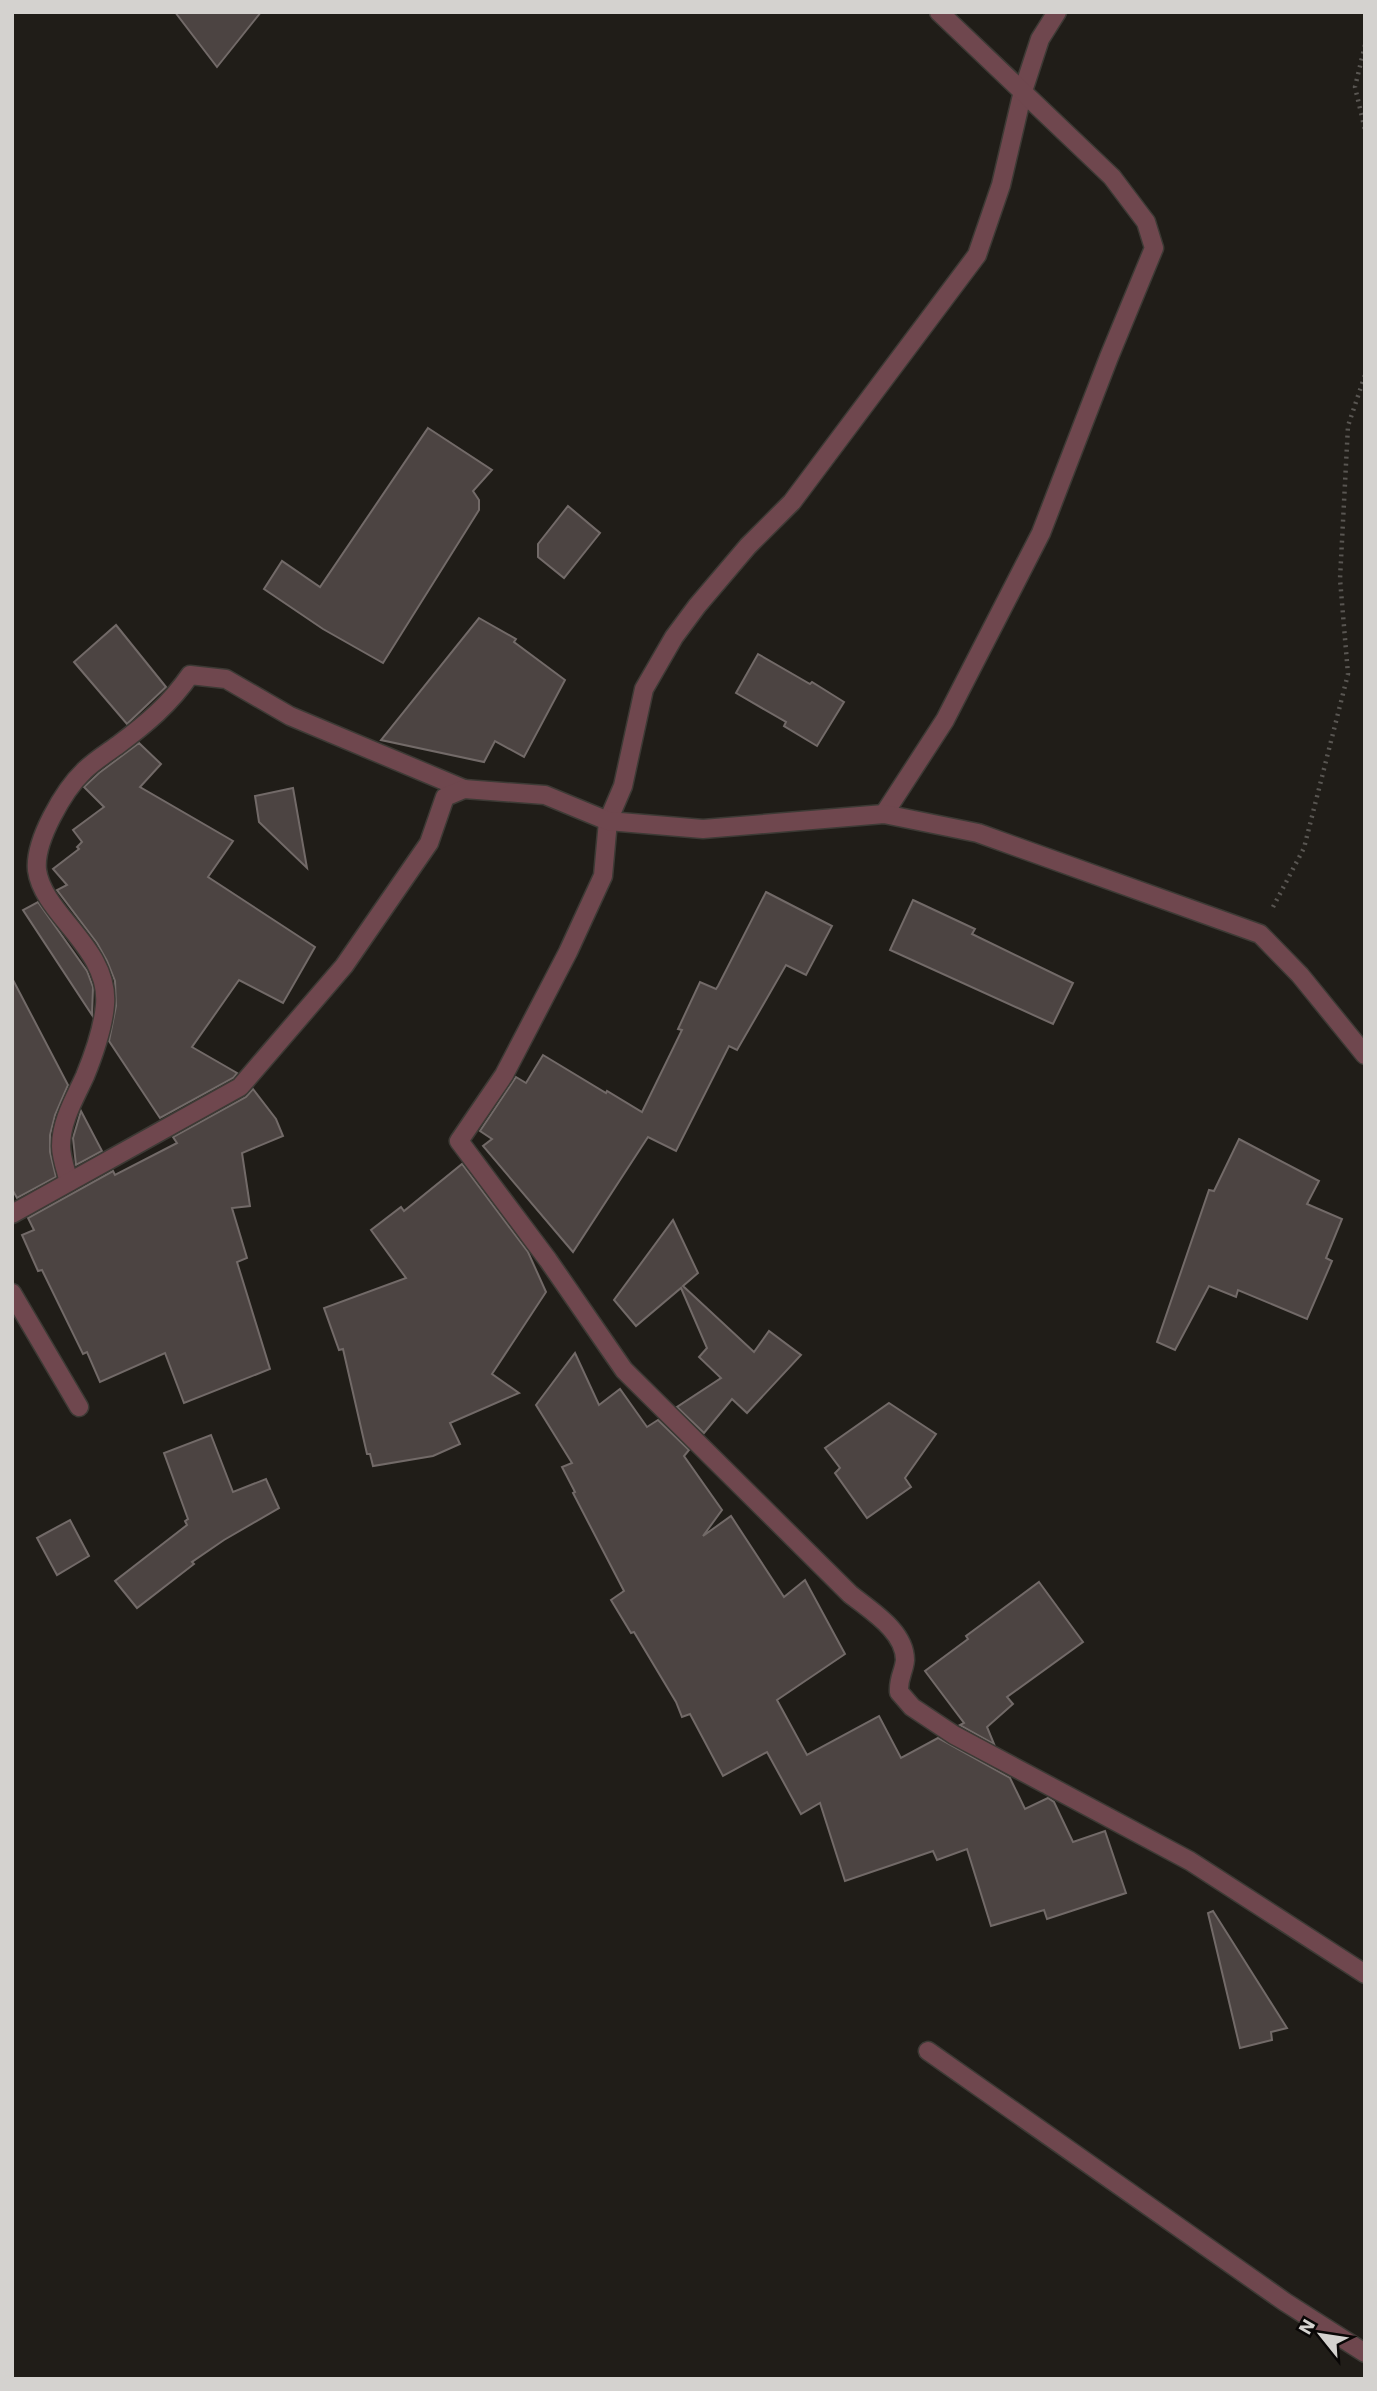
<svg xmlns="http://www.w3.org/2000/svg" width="1377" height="2391" font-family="'Work Sans',sans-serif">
<rect width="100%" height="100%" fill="#201d18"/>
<!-- building -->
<g fill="#4c4442" stroke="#726a68" stroke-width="2">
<polygon points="175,12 261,12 217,67"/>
<polygon points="428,428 492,470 473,491 479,500 479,510 383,663 323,629 264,589 282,561 320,587"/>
<polygon points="568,506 600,533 564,578 538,557 538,544"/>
<polygon points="479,618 516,639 514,642 565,680 524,757 495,741 484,762 381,740"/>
<polygon points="116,625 166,687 127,724 74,662"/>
<polygon points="758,654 810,684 812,682 844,702 817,746 784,726 786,722 736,693"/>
<polygon points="139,743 161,764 140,787 233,841 208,877 315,947 283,1003 239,980 192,1047 237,1073 233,1078 160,1118 109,1041 116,1006 115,981 107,961 97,943 57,890 67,885 53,869 79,849 77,847 82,842 73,830 104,807 84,787 99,773"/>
<polygon points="293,788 307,868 259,822 255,796"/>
<polygon points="766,892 832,926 806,975 786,965 737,1050 729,1046 676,1151 648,1137 573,1252 483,1146 492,1139 480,1131 516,1077 526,1083 543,1055 606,1093 607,1091 642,1112 682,1030 678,1029 700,982 716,989 718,986"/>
<polygon points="913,900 975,929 972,934 1073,983 1053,1024 890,950"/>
<polygon points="38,902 87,971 93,987 92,1015 23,910"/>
<polygon points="12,978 68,1085 55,1115 50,1135 50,1152 56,1177 17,1198 12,1189"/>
<polygon points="253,1089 276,1119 283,1136 242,1153 250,1206 232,1208 247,1258 237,1262 270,1369 184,1403 165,1353 100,1382 87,1352 83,1354 42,1270 38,1271 22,1235 34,1230 28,1218 113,1171 115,1175 177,1143 173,1137 246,1097"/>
<polygon points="81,1111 102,1151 76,1165 73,1138"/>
<polygon points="1239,1139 1319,1181 1307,1204 1342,1219 1326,1258 1332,1261 1307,1319 1238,1290 1236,1297 1209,1286 1175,1350 1157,1342 1209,1190 1214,1191"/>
<polygon points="462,1164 528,1252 546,1292 492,1374 519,1393 450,1423 460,1444 433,1456 373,1466 370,1454 367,1454 343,1349 339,1350 324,1308 406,1278 371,1230 401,1207 404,1211"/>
<polygon points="673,1220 698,1273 683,1286 754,1352 769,1331 801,1355 747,1413 732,1399 704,1433 677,1407 721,1378 699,1357 707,1348 681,1288 636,1326 614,1300"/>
<polygon points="575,1353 599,1405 620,1389 647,1427 658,1420 689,1450 684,1456 722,1510 703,1536 731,1516 784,1597 805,1580 845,1654 777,1700 807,1755 879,1716 901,1758 938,1738 1010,1778 1025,1809 1048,1798 1054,1802 1073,1842 1105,1831 1126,1893 1047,1919 1044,1910 991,1926 967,1849 937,1860 933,1851 845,1881 820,1803 801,1814 767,1752 723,1776 690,1714 682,1717 676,1702 634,1632 631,1633 611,1600 624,1591 573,1493 575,1492 562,1467 572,1463 536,1405"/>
<polygon points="889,1403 936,1434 905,1478 911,1487 867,1518 835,1473 840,1468 825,1448"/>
<polygon points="211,1435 233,1492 266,1479 279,1508 224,1540 192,1562 194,1564 137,1608 115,1581 187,1525 185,1521 188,1519 164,1453"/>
<polygon points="70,1520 89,1556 57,1575 37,1538"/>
<polygon points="1039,1582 1083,1642 1007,1697 1013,1704 987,1727 994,1744 960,1725 964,1723 925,1671 968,1639 966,1636"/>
<polygon points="1213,1911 1287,2028 1271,2032 1272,2040 1240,2048 1208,1913"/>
</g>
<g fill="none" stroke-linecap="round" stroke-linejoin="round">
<!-- minor casing -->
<g stroke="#3d3a35" stroke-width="21">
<g id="minor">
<path d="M1057,12L1040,39L1023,91L1001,185L977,255L792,502L748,546L697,606L674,637L644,689L623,786L608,821L603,876L568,952L504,1075L459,1141L548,1260L624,1370L850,1594C871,1611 905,1631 905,1660C904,1672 898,1678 899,1692L912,1707L954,1735L1190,1861L1365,1974"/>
<polyline points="884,814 945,720 1041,533 1109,357 1154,248 1146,222 1112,177 939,12"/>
<path d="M69,1182C66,1171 61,1157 61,1146C61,1121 75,1098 85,1076C94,1054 103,1028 105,1005C110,948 43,915 37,870C34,841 64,790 84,771C94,761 107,753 118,745C146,724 170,704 190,675L226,679L290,716L464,789"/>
<polyline points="12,1214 240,1087 344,966 429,843 445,797 464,789 545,795 608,821 703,829 884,814 978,833 1260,934 1300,975 1365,1055"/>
<polyline points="12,1293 79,1407"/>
<polyline points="928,2051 1285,2302 1365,2353"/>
</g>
</g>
<!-- path -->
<g stroke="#595652" stroke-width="4.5" stroke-dasharray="2 5" stroke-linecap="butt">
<polyline points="1365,45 1355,87 1365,130"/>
<polyline points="1273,907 1304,848 1348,674 1340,579 1348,426 1365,375"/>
</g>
<!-- minor -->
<use href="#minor" stroke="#6f474e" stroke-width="18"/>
</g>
<!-- border -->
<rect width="1377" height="2391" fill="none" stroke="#d4d2cf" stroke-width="28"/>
<!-- north arrow -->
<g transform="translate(1321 2335) rotate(300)" stroke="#090706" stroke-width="5" paint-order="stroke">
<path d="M0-5L12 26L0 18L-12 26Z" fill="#d4d2cf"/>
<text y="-10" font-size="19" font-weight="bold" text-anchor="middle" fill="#d4d2cf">N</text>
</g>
</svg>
